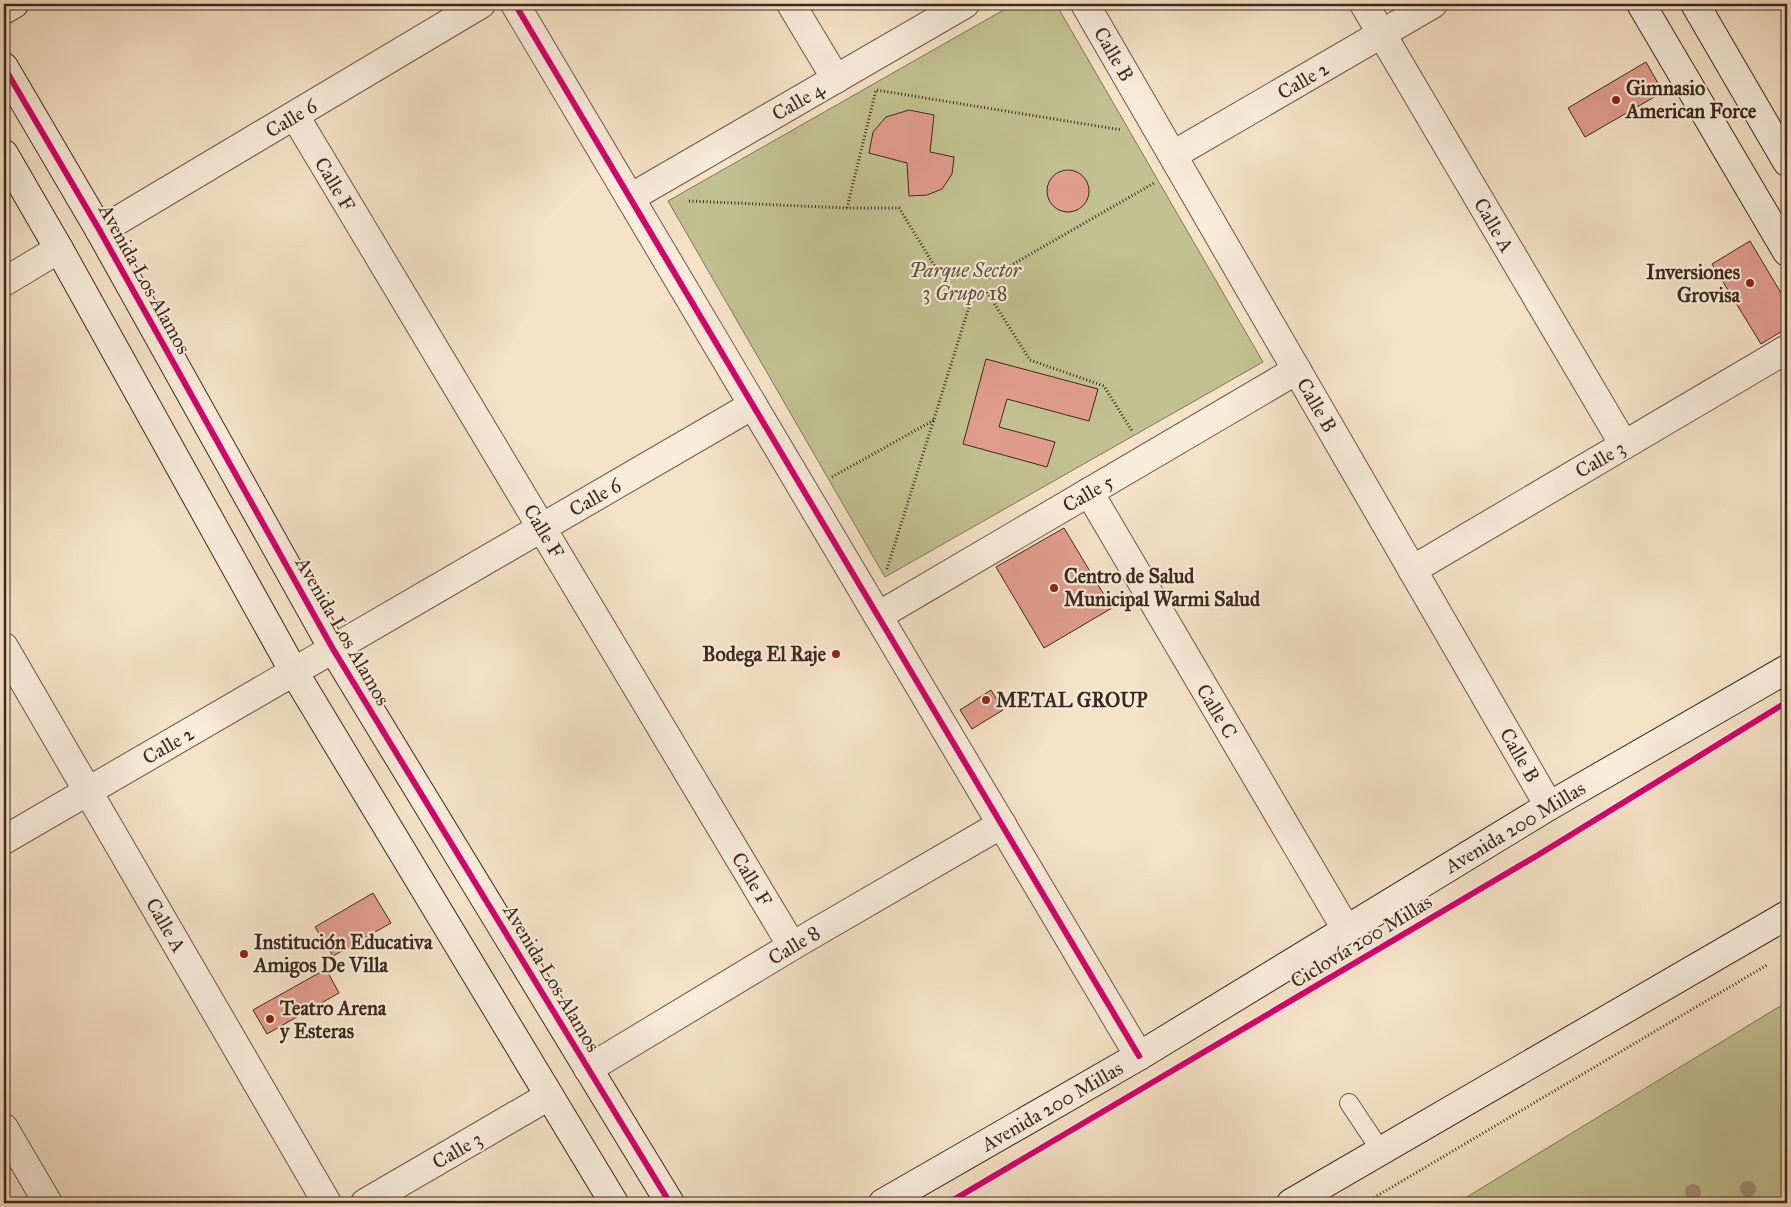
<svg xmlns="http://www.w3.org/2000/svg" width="1791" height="1207" font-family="'IM FELL Great Primer',serif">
<rect width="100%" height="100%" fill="#f5e2c7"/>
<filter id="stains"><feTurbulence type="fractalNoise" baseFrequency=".004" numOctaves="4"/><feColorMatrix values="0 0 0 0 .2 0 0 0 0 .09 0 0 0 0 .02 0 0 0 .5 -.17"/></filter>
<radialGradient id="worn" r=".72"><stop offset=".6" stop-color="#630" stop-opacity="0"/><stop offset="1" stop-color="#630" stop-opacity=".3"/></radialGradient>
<!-- green -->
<g fill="#c2c191" stroke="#807556">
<polygon points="1014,4 1056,4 1263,362 885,577 668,201"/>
<polygon points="1787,1002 1787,1203 1457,1203"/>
</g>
<!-- building -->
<g fill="#e19d8e" stroke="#3d291b">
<polygon points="1646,62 1663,92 1585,137 1568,108"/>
<polygon points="909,110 934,115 930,152 954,157 952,174 942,189 927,195 909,196 907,163 869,153 873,132 886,117"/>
<circle cx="1068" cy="191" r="21"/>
<polygon points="1750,241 1787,303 1787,328 1761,344 1712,264"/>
<polygon points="986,359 1098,389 1089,421 1007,399 999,427 1055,442 1047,467 963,444"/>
<polygon points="1064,528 1112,608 1044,648 996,567"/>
<polygon points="991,690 1003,710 972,729 960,710"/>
<polygon points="373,893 391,923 333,956 315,927"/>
<polygon points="326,969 339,993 267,1034 253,1010"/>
</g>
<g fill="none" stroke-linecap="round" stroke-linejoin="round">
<!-- lane casing -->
<g stroke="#6b5746" stroke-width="20">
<polyline id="lane" points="1349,1103 1381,1151"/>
</g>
<!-- street casing -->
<g stroke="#6b5746" stroke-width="30">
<g id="street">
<polyline points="515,4 1139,1056"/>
<polyline points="791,4 836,79"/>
<polyline points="1085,4 1549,806"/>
<polyline points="1364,4 1624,445"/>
<polyline points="295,116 792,946"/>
<polyline points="1173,155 1433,4"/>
<polyline points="630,198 965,4"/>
<polyline points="100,231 481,4"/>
<polyline points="4,282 59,249"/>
<polyline points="1089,492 1346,929"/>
<polyline points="1412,570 1787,349"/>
<polyline points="878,616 1297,370"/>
<polyline points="4,647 327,1203"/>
<polyline points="4,840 753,405"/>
<polyline points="588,1069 792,946 1002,824"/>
<polyline points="4,1128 48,1203"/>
<polyline points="365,1203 549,1096"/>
</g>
</g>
<!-- secondary casing -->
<g stroke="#3d291b" stroke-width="30">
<g id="secondary">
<polyline points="1641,4 1787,252"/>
<polyline points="1695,4 1787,162"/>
<polyline points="4,10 14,4"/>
<polyline points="4,67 100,231 333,649 670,1203"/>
<polyline points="4,154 59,249 294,672 614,1203"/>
<polyline points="883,1203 1139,1056 1549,806 1787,669"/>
<polyline points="1291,1203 1787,915"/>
</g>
</g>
<!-- path -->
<g stroke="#3d291b" stroke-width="3" stroke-dasharray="1 2.5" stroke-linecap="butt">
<polyline points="689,201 847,208 899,208 939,273"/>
<polyline points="847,208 876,90 1122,130"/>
<polyline points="989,278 1154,183"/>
<polyline points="987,292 1030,360 1104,386 1132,431"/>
<polyline points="832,477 934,420"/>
<polyline points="887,569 969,307"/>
<polyline points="1365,1203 1767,965"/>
</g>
<!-- lane -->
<use href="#lane" stroke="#f8ecdb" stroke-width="18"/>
<!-- street -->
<use href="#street" stroke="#f8ecdb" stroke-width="28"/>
<!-- secondary -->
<use href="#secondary" stroke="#f8ecdb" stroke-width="28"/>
<!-- cycleway casing -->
<g stroke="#f8ecdb" stroke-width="9">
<g id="cycleway">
<polyline points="515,4 1139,1056"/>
<polyline points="4,67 100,231 333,649 670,1203"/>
<polyline points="948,1203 1538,855 1787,702"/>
</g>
</g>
<!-- cycleway -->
<use href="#cycleway" stroke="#d6006c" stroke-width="6"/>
</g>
<!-- trees -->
<g fill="#a29178">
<circle cx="1748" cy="1189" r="8"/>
<circle cx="1693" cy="1192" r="8"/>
</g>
<!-- markers -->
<g fill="#8f2418" stroke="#f8ecdb" stroke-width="2">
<circle cx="1616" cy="100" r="5"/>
<circle cx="1750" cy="283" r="5"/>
<circle cx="1054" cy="588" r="5"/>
<circle cx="836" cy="654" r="5"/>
<circle cx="986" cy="700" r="5"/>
<circle cx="244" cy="954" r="5"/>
<circle cx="270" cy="1019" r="5"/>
</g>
<g text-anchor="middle" stroke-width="4.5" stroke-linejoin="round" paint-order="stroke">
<!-- street labels -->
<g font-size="20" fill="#3d291b" stroke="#f8ecdb">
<text transform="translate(1114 54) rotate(60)" y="7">Calle B</text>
<text transform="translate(1303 80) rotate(-30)" y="7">Calle 2</text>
<text transform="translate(798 101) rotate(-30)" y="7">Calle 4</text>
<text transform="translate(291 118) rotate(-31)" y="7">Calle 6</text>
<text transform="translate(335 184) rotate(59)" y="7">Calle F</text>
<text transform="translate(1494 225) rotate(60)" y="7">Calle A</text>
<text transform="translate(145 279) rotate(61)" y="7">Avenida Los Alamos</text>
<text transform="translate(1317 405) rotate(60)" y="7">Calle B</text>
<text transform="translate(1600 459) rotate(-30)" y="7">Calle 3</text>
<text transform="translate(1088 493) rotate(-30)" y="7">Calle 5</text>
<text transform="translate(595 497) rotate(-30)" y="7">Calle 6</text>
<text transform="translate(544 531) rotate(59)" y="7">Calle F</text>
<text transform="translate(343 631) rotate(60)" y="7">Avenida Los Alamos</text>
<text transform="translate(1217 711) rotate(59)" y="7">Calle C</text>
<text transform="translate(168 745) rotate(-30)" y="7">Calle 2</text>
<text transform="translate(1520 755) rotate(60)" y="7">Calle B</text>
<text transform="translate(1515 827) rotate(-31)" y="7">Avenida 200 Millas</text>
<text transform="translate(752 879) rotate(59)" y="7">Calle F</text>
<text transform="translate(166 925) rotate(60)" y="7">Calle A</text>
<text transform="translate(1361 941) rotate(-31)" y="7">Ciclovía 200 Millas</text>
<text transform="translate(794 945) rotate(-31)" y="7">Calle 8</text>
<text transform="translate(552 978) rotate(59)" y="7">Avenida Los Alamos</text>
<text transform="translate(1052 1106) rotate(-30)" y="7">Avenida 200 Millas</text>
<text transform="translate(457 1150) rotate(-30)" y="7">Calle 3</text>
</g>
<!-- poi labels -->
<g font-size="20" font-weight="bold" fill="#3d291b" stroke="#f8ecdb" text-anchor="start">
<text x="1626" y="95">Gimnasio<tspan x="1626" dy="23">American Force</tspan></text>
<text x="1740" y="279" text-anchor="end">Inversiones<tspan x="1740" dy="23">Grovisa</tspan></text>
<text x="1064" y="583">Centro de Salud<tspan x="1064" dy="23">Municipal Warmi Salud</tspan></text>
<text x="826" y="661" text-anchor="end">Bodega El Raje</text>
<text x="996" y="707">METAL GROUP</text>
<text x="254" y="949">Institución Educativa<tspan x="254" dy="23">Amigos De Villa</tspan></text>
<text x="280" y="1015">Teatro Arena<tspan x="280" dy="23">y Esteras</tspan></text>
</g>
<!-- park labels -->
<g font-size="20" font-style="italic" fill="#5e4f38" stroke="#f8ecdb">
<text x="965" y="277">Parque Sector<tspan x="965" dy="23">3 Grupo 18</tspan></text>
</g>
</g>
<!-- margin -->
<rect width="1791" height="1207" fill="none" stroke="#f5e2c7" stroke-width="20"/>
<rect x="5" y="5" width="1781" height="1197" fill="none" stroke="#3d291b" stroke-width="2.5"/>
<rect x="10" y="10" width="1771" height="1187" fill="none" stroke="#3d291b"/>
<rect width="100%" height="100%" filter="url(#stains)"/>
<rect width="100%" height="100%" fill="url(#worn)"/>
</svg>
